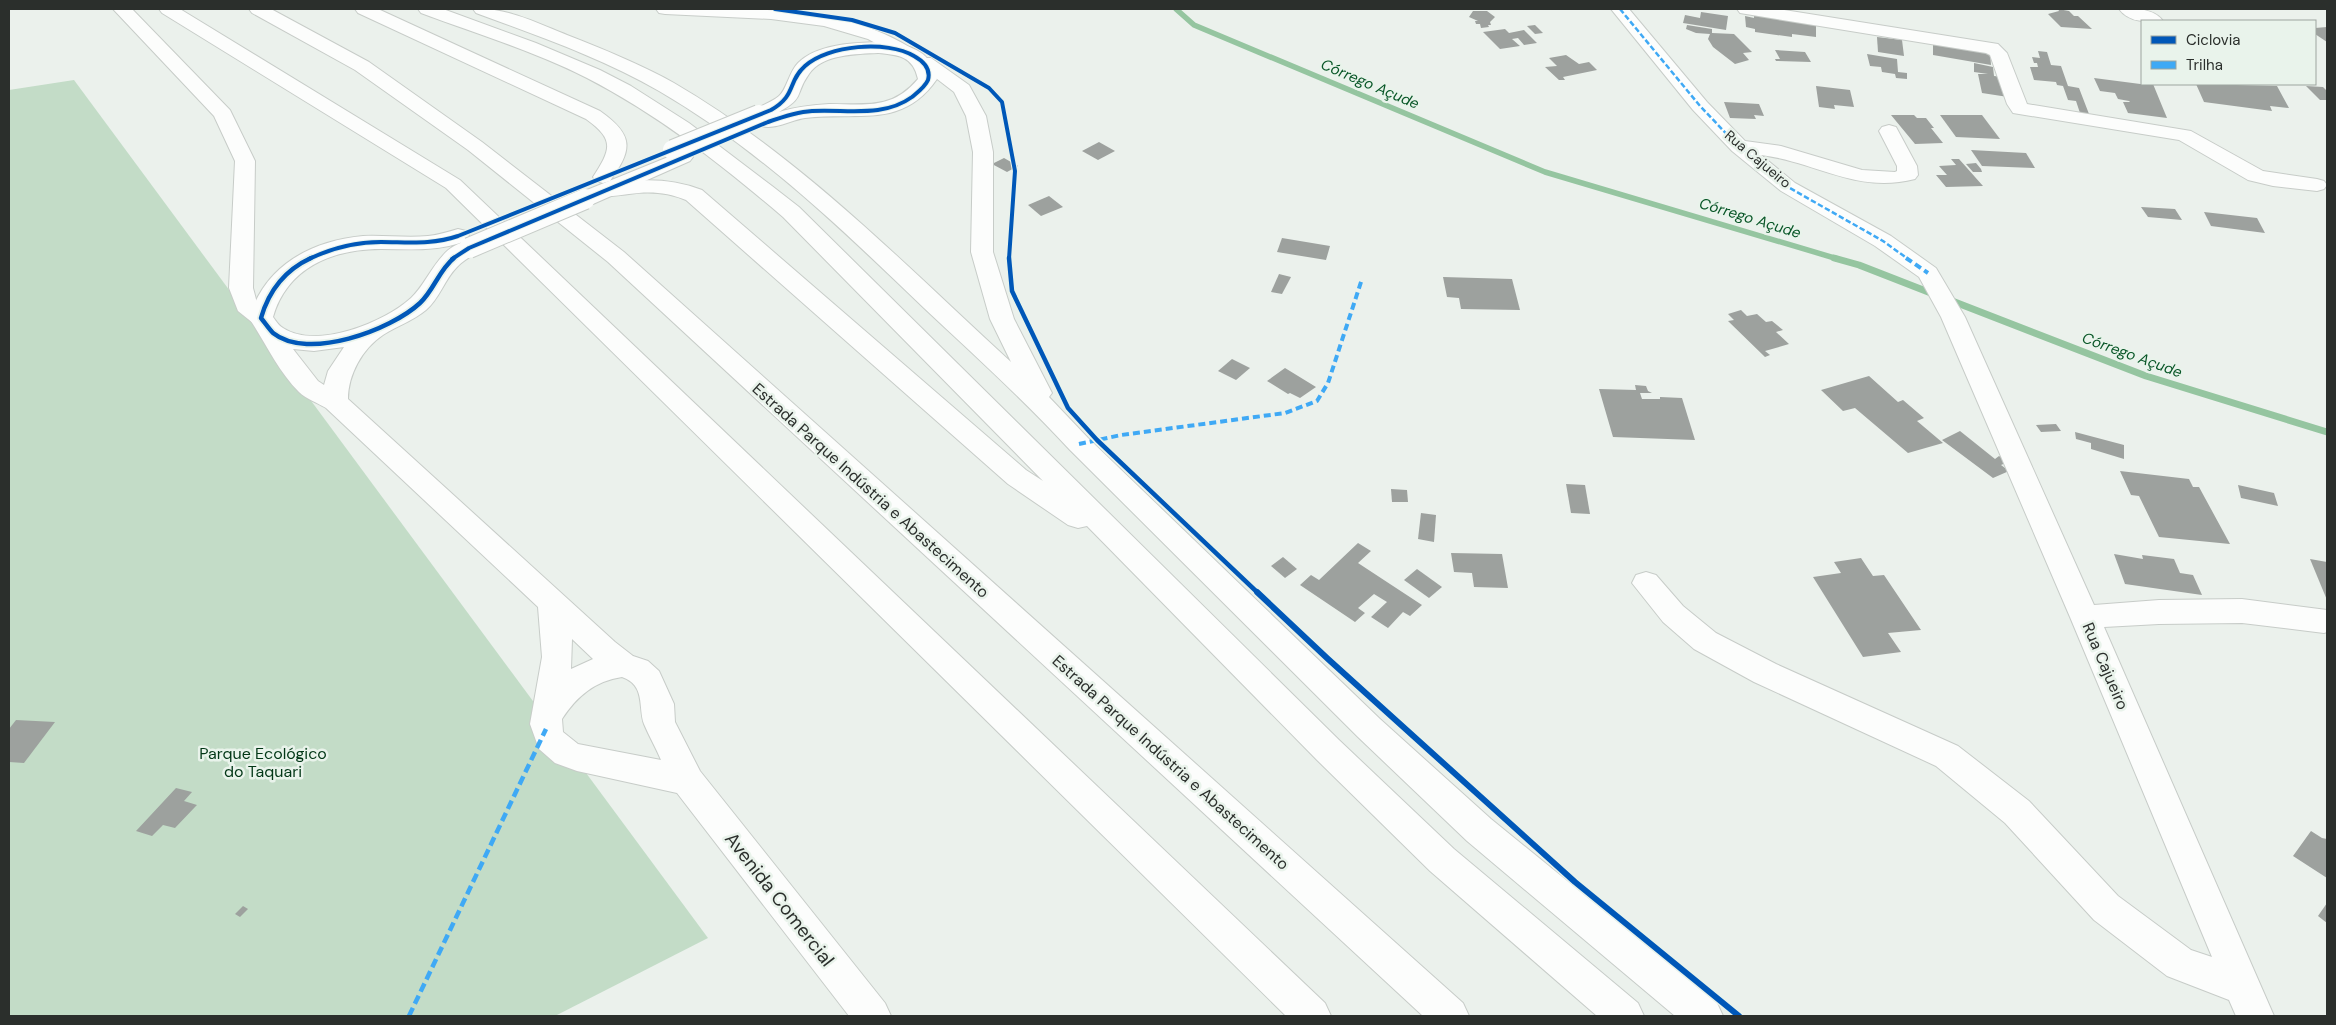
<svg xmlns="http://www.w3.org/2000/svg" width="2336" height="1025" font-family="'DM Sans',sans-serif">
<rect width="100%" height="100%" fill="#ebf1ec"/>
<!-- green -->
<polygon fill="#c3dcc7" points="74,80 708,938 555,1016 9,1016 9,90"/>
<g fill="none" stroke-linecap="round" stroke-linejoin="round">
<!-- stream-far1 -->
<polyline stroke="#95c5a0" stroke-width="5.5" points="1176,9 1194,25 1545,172 1838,259"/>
<!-- stream -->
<g stroke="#95c5a0" stroke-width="7">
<polyline points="1834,258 1859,265 1936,295"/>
<polyline points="1947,299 2146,376 2327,432"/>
</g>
</g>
<!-- building -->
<g fill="#9da19e">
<polygon points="2058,9 2069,11 2074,16 2078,16 2092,29 2061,27 2048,14 2059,11"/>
<polygon points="1473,11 1487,11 1495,17 1490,22 1491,25 1488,25 1489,27 1481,28 1480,24 1476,24 1475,21 1478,21 1469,17"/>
<polygon points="1701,12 1728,16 1726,30 1683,23 1685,15 1700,18"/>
<polygon points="1754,13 1816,25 1816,37 1792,34 1792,37 1755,32 1755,29 1746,27 1745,16 1754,18"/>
<polygon points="1535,25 1543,33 1535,34 1527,26"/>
<polygon points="1687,25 1712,29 1712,33 1734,34 1752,52 1743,53 1749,60 1735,64 1713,47 1708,39 1710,34 1696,33 1686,29"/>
<polygon points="2327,27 2327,42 2315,34 2315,28"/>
<polygon points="1505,29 1509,33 1524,30 1537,43 1524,45 1518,38 1512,39 1520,46 1500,49 1483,32"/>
<polygon points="1877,37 1902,40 1904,56 1878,52"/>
<polygon points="1933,42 1990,52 1991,65 1933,55"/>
<polygon points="1775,50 1805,52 1811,62 1776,61 1775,59 1780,59"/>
<polygon points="2038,51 2047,52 2051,65 2061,66 2068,86 2079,88 2089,114 2080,113 2076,101 2068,100 2063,86 2057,85 2056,82 2034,80 2030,67 2038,67 2037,63 2034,63 2032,57 2040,58"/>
<polygon points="1867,54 1897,59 1898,72 1907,73 1907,79 1896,78 1895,74 1882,72 1881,67 1870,66"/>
<polygon points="1566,55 1579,64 1589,62 1597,70 1563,77 1565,80 1559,80 1545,67 1557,66 1549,58"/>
<polygon points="1974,63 1993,67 1994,76 2002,77 2008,97 1982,93 1978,74 1988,74 1974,72"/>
<polygon points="2094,78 2148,85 2153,84 2167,118 2128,113 2123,102 2130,102 2129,101 2118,99 2115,93 2100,91"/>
<polygon points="2196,84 2277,86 2289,108 2270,106 2272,111 2204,102"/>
<polygon points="1816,86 1850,90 1854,107 1834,105 1835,109 1819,107"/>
<polygon points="2306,86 2323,87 2327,91 2327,100 2320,100"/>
<polygon points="1724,102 1759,104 1764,116 1754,115 1756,119 1730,118"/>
<polygon points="1891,115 1914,115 1917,118 1926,118 1934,128 1931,128 1943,143 1915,144"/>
<polygon points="1940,115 1982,115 2000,139 1956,137"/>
<polygon points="1099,142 1115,151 1098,160 1082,151"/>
<polygon points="1971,150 2026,153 2035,168 1982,166"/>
<polygon points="1004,158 1018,166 1007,172 992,164"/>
<polygon points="1951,159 1959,159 1983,186 1946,187 1936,175 1947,175 1939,166 1956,165"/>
<polygon points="1976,163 1981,169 1982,172 1973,172 1966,164"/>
<polygon points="1049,196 1063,207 1041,216 1028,205"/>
<polygon points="2141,207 2175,209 2182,220 2148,217"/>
<polygon points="2204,212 2257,218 2265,233 2211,226"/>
<polygon points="1282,238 1330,246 1326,260 1277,252"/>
<polygon points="1279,274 1291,277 1282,294 1271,292"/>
<polygon points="1443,277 1512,279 1520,310 1461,309 1459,298 1447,297"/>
<polygon points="1741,310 1747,316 1757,314 1766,322 1772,321 1783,330 1776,332 1789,344 1765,351 1770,355 1765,357 1728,321 1734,320 1728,314"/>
<polygon points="1232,359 1250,368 1236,380 1218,371"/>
<polygon points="1285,368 1316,387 1300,398 1290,393 1288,394 1267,381"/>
<polygon points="1869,376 1898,402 1903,400 1924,418 1917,421 1943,443 1908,453 1855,408 1843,411 1821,390"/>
<polygon points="1635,385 1646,386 1648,391 1652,393 1640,393 1642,399 1660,399 1660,397 1682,398 1695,440 1613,437 1599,389 1636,390"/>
<polygon points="2056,424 2061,431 2041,432 2036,425"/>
<polygon points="1960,431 1995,459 1999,456 2008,462 2001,465 2009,471 1993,478 1942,440"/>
<polygon points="2075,432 2124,445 2124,459 2091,449 2091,443 2076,439"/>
<polygon points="2120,471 2189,479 2193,487 2199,487 2230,544 2159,537 2139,496 2131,495"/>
<polygon points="1566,484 1585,485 1590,514 1571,513"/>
<polygon points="2238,485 2274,493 2278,506 2241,498"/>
<polygon points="1391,489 1407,490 1408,502 1392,502"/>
<polygon points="1421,513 1436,515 1434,542 1418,539"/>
<polygon points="1358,543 1371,551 1358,563 1422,605 1410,616 1403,612 1388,628 1371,617 1387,602 1374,594 1358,608 1365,613 1355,622 1300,585 1311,575 1319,580"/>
<polygon points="1451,553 1502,554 1508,588 1474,587 1472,573 1454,572"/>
<polygon points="2114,554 2143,559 2142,555 2174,559 2180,573 2193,575 2202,595 2125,584"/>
<polygon points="1283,557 1297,569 1285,578 1271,566"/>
<polygon points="1861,558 1873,576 1884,575 1921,630 1888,633 1901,652 1863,657 1813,577 1841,573 1834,562"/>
<polygon points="2310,559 2327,562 2327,600"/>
<polygon points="1417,569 1442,587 1429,598 1404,580"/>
<polygon points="16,720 55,722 24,763 9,762 9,729"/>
<polygon points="176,788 192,792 184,801 197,805 195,807 175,828 163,825 152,836 136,831"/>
<polygon points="2311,831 2322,838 2327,839 2327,878 2293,856"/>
<polygon points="2327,903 2327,923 2318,916"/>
<polygon points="243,906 248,909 240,917 235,914"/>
</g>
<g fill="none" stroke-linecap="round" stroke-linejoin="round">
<!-- minor casing -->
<g stroke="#c7ccc8" stroke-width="2">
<g id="minor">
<path d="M1611,9H1629L1707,102L1745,141L1781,146L1862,170L1895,172L1897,171V166L1879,131L1882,127L1889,125L1896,127L1917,166L1918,175L1915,179C1856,194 1817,162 1761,155L1795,183L1891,236L1936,268L1965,317L2094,605L2159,600L2242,599L2327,610V632L2324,633L2242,623L2159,624L2104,627L2274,1016H2236L2229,1000L2167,976L2094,920L2005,823L1936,766L1754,682L1694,649L1663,622L1632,583L1636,575L1646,572L1656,575L1683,606L1716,633L1776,664L1958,746L2029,801L2118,896L2191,950L2212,957L2070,617L1941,317L1919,277L1875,246L1781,191L1732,151L1693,110Z"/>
<polygon points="1737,9 1778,9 1998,44 2007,53 2027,104 2191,131 2263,171 2317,179 2324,181 2327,185 2324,189 2317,191 2273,186 2248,180 2179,140 2013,113 2007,104 1990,55 1986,53 1746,14 1740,13"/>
<path d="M2119,9C2133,8 2154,8 2163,21C2148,22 2129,23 2119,9Z"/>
</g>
</g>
<!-- tertiary casing -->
<g stroke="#c7ccc8" stroke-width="2">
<g id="tertiary">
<path d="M878,42C908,45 929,47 937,79C902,130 857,111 805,118C791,120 776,130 761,126L759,121L752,119L749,115L752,111C760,106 772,102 779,96C787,89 789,72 798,63C817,44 853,43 878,42ZM878,53C899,55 913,56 918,79C892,110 866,104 829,104C812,105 795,107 779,112C806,97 794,95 809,74C822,54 857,54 878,53Z"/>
<polygon points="683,151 690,153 693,157 690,161 593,204 585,205 577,204 574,199 577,194"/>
<path d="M458,229L466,231L469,236C464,243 457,244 449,246C426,251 404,249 381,249C332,249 287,268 273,317C276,321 279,326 283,328C317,350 385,322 411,298C431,280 442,235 477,243L480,248C474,256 464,259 457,267C444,280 440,298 426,310C413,321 397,326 383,335C362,349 348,375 348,399L615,642L633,656L648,661L659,671L674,704L675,722L700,771L885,1003L891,1016H849L677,793L577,771L555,763L539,749L530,724L542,657L538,607L326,408C318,403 306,399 299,392C278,371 265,342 249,318C265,266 310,241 363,236C385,235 406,238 428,236C438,235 448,232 458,229ZM344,347L328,371L324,385L318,381L293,349L314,351ZM572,639L593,659L571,669ZM622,677C646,685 638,708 644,724C649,736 656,748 661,760L578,744L563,732L562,719C577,696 595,681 622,677Z"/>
</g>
</g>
<!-- primary casing -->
<g stroke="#c7ccc8" stroke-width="2">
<g id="primary">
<path d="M355,9H378L600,111C634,135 633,149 610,181L603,183L596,181L593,177C611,149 615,140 586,119L358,13Z"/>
<path d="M418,9H443L536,43L600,70L631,86L689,123L772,186L799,207L1339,740L1454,849L1638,1003L1644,1016H1597L1430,871L1317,760L1087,526L1078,528L1068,525L1008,484L686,200C667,192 649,191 629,194C618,195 608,198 598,195L594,191L598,187C633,178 668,177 702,190L1026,470L1043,481L783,217C722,165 659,115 587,78C534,51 477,34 421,13Z"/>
<path d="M473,9C506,7 537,23 567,35C603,49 640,64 674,83C801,157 904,264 1011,362L990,319L971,252L973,152L966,116L954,92L915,62L917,58H931L969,85L986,116L993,152V252L1014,319L1052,393L1049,397L1088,438L1380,719L1491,819L1717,1003L1723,1016H1675L1467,841L1358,737L1070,450C1024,400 974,355 924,308C842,229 759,149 659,91C602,58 538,36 476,13Z"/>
<path d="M656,9C676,8 697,9 718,9C785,9 853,12 911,48L914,52L911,56H899L868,39L824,26L771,19L665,14L659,13Z"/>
</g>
</g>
<!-- trunk casing -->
<g stroke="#c7ccc8" stroke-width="2">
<g id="trunk">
<polygon points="113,9 132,9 230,110 255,161 253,288 257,303 273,318 269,323 261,325 253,323 238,311 229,288 235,161 214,116"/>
<polygon points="159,9 180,9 460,180 1325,1003 1331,1016 1286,1016 446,188 162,13"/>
<polygon points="249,9 271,9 369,62 482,142 624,252 1463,1003 1469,1016 1423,1016 608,262 468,150 355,70 252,13"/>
</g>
</g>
<!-- minor -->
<use href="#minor" fill="#fcfdfc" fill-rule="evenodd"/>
<!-- tertiary -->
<use href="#tertiary" fill="#fcfdfc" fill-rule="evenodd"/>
<!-- primary -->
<use href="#primary" fill="#fcfdfc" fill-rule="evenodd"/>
<!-- trunk -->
<use href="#trunk" fill="#fcfdfc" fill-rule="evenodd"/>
<!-- tertiary-bridge casing -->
<g stroke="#c7ccc8" stroke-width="22" stroke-linecap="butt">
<g id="tertiary-bridge">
<polyline points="673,150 759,115"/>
<polyline points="469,248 585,199"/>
</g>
</g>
<!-- tertiary-bridge -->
<use href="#tertiary-bridge" stroke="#fcfdfc" stroke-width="20"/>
<!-- quiet-far2 -->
<polyline stroke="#3fa9f5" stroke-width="2.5" stroke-dasharray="5.5 2.5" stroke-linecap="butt" points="1620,9 1700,106 1739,147 1788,187 1883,241 1908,259"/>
<!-- quiet-far1 -->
<g stroke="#3fa9f5" stroke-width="4" stroke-dasharray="7 4" stroke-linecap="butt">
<polyline points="1906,258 1928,273"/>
<polyline points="1079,444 1121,435 1285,413 1317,401 1328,383 1362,279"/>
</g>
<!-- quiet -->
<polyline stroke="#3fa9f5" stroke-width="4.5" stroke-dasharray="9 4.5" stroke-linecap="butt" points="409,1016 546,729"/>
<!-- cycleway-far2 casing -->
<g stroke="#e9f3eb" stroke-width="6">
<g id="cycleway-far2">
<polyline points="775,9 852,20 895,33 989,88 1002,102 1015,171 1009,259"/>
<path d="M309,259C332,248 355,242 381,242C408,242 432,245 458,236L771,110C797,95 787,82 805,66C828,45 887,40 914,56C923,61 931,69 928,80C925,87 918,92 912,97C883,118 847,109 812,111C797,112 782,117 768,122L469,248L452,259"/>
</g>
</g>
<!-- cycleway-far1 casing -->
<g stroke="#e9f3eb" stroke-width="8">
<g id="cycleway-far1">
<path d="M311,258C285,270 269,290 261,318C265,323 269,329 273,333C308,361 391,330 420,303C434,290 439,270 454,258"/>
<polyline points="1009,258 1012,291 1068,408 1097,440 1258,593"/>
</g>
</g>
<!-- cycleway casing -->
<g stroke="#e9f3eb" stroke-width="9">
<polyline id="cycleway" points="1257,592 1328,659 1575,882 1739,1016"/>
</g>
<!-- cycleway-far2 -->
<use href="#cycleway-far2" stroke="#0057b8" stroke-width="4"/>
<!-- cycleway-far1 -->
<use href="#cycleway-far1" stroke="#0057b8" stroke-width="4.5"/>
<!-- cycleway -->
<use href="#cycleway" stroke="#0057b8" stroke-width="6"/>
</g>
<g text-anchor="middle" stroke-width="5" stroke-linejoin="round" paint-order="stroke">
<!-- far-street labels -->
<g font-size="14" fill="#2b2f2c" stroke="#e9f3eb">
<text transform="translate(1758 159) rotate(40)" y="5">Rua Cajueiro</text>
</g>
<!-- far-water labels -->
<g font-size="15" font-style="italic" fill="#085627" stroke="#e9f3eb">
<text transform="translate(1370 84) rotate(23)" y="5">Córrego Açude</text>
<text transform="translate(1750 218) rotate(17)" y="5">Córrego Açude</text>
<text transform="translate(2132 355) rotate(20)" y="5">Córrego Açude</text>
</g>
<!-- street labels -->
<g font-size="16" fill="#2b2f2c" stroke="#e9f3eb">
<text transform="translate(871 490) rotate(42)" y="6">Estrada Parque Indústria e Abastecimento</text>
<text transform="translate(2106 666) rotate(67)" y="6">Rua Cajueiro</text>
<text transform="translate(1171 762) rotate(42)" y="6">Estrada Parque Indústria e Abastecimento</text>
</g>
<!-- park labels -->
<g font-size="16" fill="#023716" stroke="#e9f3eb">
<text x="263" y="759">Parque Ecológico<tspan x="263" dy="18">do Taquari</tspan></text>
</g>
<!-- near-street labels -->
<g font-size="19" fill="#2b2f2c" stroke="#e9f3eb">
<text transform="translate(780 899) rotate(52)" y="7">Avenida Comercial</text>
</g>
</g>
<!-- border -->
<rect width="2336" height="1025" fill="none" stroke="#2b2f2c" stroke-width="20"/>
<!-- legend -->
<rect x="2141" y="20" width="175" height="65" fill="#e9f3eb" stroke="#9da59f"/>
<rect x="2151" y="36" width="25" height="8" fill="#0057b8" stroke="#9da59f"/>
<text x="2186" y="45" font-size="15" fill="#2b2f2c">Ciclovia</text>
<rect x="2151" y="61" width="25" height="8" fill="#3fa9f5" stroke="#9da59f"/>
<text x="2186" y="70" font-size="15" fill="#2b2f2c">Trilha</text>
</svg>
